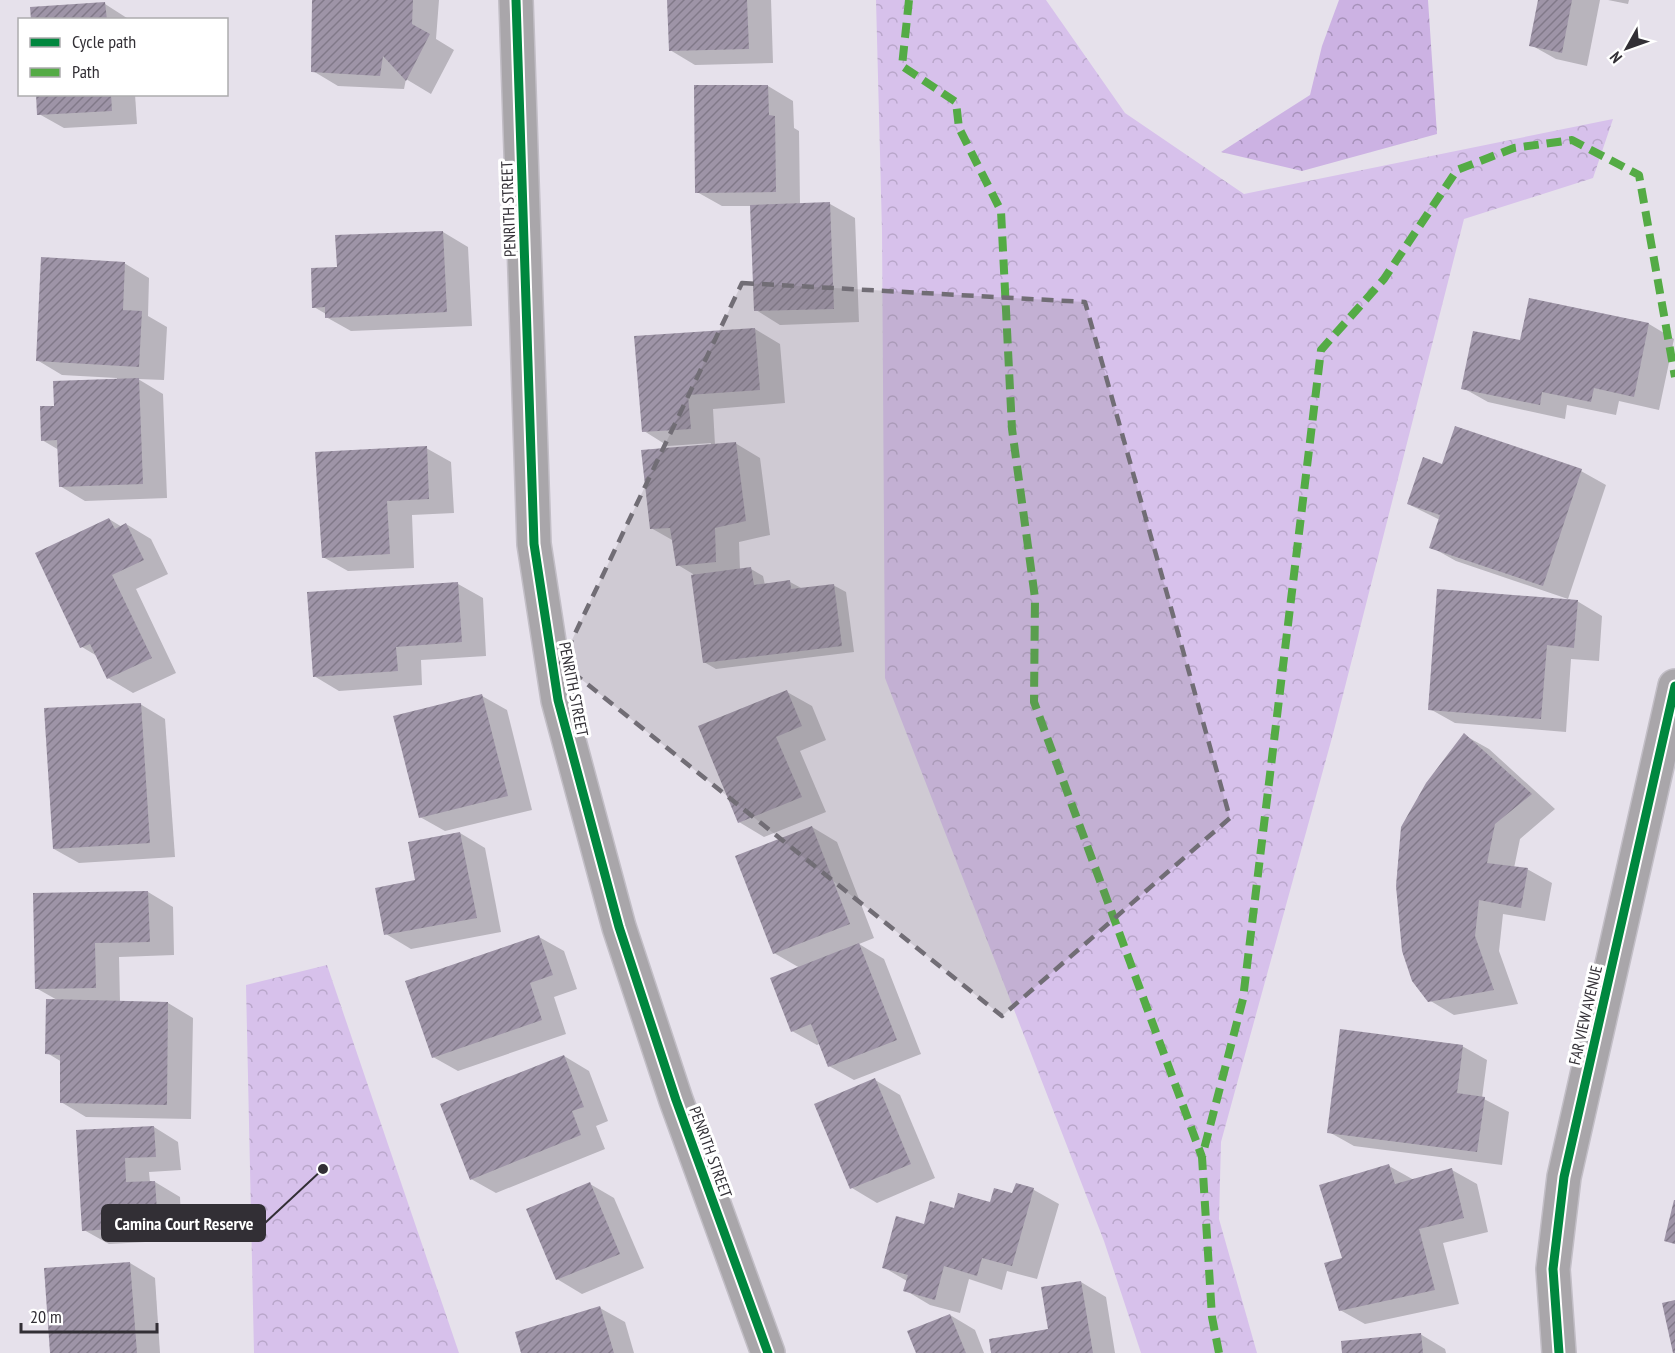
<svg xmlns="http://www.w3.org/2000/svg" width="1675" height="1353" font-family="'PT Sans Narrow',sans-serif">
<defs>
<pattern id="forest-crowns" width="20" height="18" patternUnits="userSpaceOnUse" patternTransform="scale(1.5)"><rect width="20" height="18" fill="#ccb2e3"/><path d="M2 6a3 3 0 1 1 6 0M12 15a3 3 0 1 1 6 0" fill="none" stroke="#a691b9"/></pattern>
<pattern id="park-crowns" width="20" height="18" patternUnits="userSpaceOnUse" patternTransform="scale(1.5)"><rect width="20" height="18" fill="#d7c1eb"/><path d="M2 6a3 3 0 1 1 6 0M12 15a3 3 0 1 1 6 0" fill="none" stroke="#b9a6ca"/></pattern>
<pattern id="building-hatch" width="6" height="6" patternUnits="userSpaceOnUse" patternTransform="scale(1.5)"><rect width="6" height="6" fill="#9e94a7"/><path d="M-1 1l2-2M0 6l6-6M5 7l2-2" fill="none" stroke="#817989"/></pattern>
</defs>
<rect width="100%" height="100%" fill="#e6e1eb"/>
<!-- forest -->
<polygon fill="url(#forest-crowns)" points="1339,0 1428,0 1437,134 1302,171 1221,152 1310,95 1322,46"/>
<!-- park -->
<g fill="url(#park-crowns)">
<polygon points="876,0 1046,0 1125,113 1244,194 1613,119 1593,178 1464,219 1333,734 1221,1142 1219,1219 1257,1353 1141,1353 1104,1241 885,678 882,231"/>
<polygon points="327,965 459,1353 254,1353 246,985"/>
</g>
<!-- shadow -->
<g fill="#0003">
<polygon points="313,0 439,0 436,39 454,50 431,94 406,79 404,89 338,86 313,71"/>
<polygon points="669,0 771,0 773,63 695,65 670,50"/>
<polygon points="1540,0 1600,0 1587,66 1556,59 1531,45"/>
<polygon points="1608,0 1629,0 1628,4"/>
<polygon points="105,4 130,20 33,20"/>
<polygon points="768,86 793,101 794,128 799,131 800,205 830,204 855,218 859,322 780,325 756,310 751,206 722,206 697,192 695,87"/>
<polygon points="37,94 135,94 137,124 64,128 39,114"/>
<polygon points="443,232 468,247 472,326 351,331 326,317 326,314 314,307 338,268"/>
<polygon points="124,263 149,278 148,316 167,327 164,380 138,379 163,394 167,498 85,501 60,486 59,450 42,440 55,407 117,380 117,378 62,375 37,360"/>
<polygon points="1530,300 1649,324 1674,339 1659,410 1619,401 1616,415 1567,405 1565,419 1488,402 1463,388 1521,342"/>
<polygon points="755,329 780,344 785,403 713,409 715,445 735,443 760,458 770,535 739,542 740,570 751,569 763,576 765,585 790,582 803,589 833,585 846,592 854,652 716,669 704,662 693,574 678,565 674,541 651,528 711,445 711,443 668,446 644,431"/>
<polygon points="426,448 451,462 454,513 412,515 414,568 348,571 323,557"/>
<polygon points="1443,466 1581,471 1606,485 1568,599 1456,561 1431,547 1440,520 1408,504"/>
<polygon points="109,519 122,527 126,524 151,539 168,574 136,589 176,673 133,693 108,678 97,656 82,647"/>
<polygon points="458,584 483,598 486,656 421,660 422,685 339,691 314,676"/>
<polygon points="1577,601 1602,616 1599,661 1571,659 1566,732 1455,723 1430,709"/>
<polygon points="787,692 812,706 826,740 800,751 826,812 764,837 739,822"/>
<polygon points="482,696 507,710 532,810 445,831 420,817"/>
<polygon points="140,704 165,719 175,857 79,863 54,849"/>
<polygon points="1464,735 1489,749 1555,809 1520,839 1514,868 1527,869 1552,883 1545,921 1503,914 1499,951 1518,1004 1454,1015 1429,1000"/>
<polygon points="812,827 837,842 874,938 859,944 884,959 921,1054 854,1080 829,1066 819,1044 817,1045 792,1031 800,968 774,953"/>
<polygon points="460,833 485,848 501,932 411,949 386,934 417,881"/>
<polygon points="148,892 173,907 174,955 119,957 120,1002 168,1003 193,1018 191,1119 86,1117 61,1102 62,1062 47,1053 59,1001 36,988"/>
<polygon points="539,937 564,951 577,989 554,997 566,1034 458,1071 433,1057"/>
<polygon points="1462,1046 1487,1060 1482,1098 1509,1112 1502,1165 1354,1146 1329,1132"/>
<polygon points="564,1056 589,1071 608,1121 596,1126 605,1149 496,1193 471,1179"/>
<polygon points="875,1080 900,1095 935,1178 877,1203 852,1188"/>
<polygon points="154,1127 178,1142 181,1170 149,1172 150,1182 155,1182 180,1197 182,1240 109,1244 84,1230 78,1131"/>
<polygon points="1389,1166 1414,1180 1452,1170 1477,1184 1488,1232 1443,1243 1459,1304 1365,1324 1340,1310"/>
<polygon points="590,1184 614,1198 644,1268 582,1294 557,1279"/>
<polygon points="1017,1185 1034,1190 1059,1204 1037,1279 1007,1271 1002,1290 969,1279 960,1313 930,1305 905,1290 907,1281 883,1267 925,1226 955,1210 991,1203 1013,1195"/>
<polygon points="130,1263 155,1278 160,1353 52,1353"/>
<polygon points="1081,1282 1106,1297 1115,1353 993,1353 1050,1330"/>
<polygon points="600,1308 625,1322 634,1353 523,1353"/>
<polygon points="950,1315 975,1330 984,1353 918,1353"/>
<polygon points="1420,1334 1445,1349 1446,1353 1343,1353"/>
</g>
<!-- building -->
<g fill="url(#building-hatch)">
<polygon points="312,0 413,0 412,24 430,34 406,81 383,56 380,76 311,72"/>
<polygon points="667,0 747,0 749,49 669,51"/>
<polygon points="1538,0 1572,0 1562,53 1529,46"/>
<polygon points="105,2 107,20 31,20 30,7"/>
<polygon points="694,85 768,85 769,115 775,116 776,192 695,193"/>
<polygon points="36,94 111,94 112,111 37,115"/>
<polygon points="830,202 834,309 754,311 750,205"/>
<polygon points="443,231 447,312 325,318 325,307 312,308 311,268 337,267 335,235"/>
<polygon points="41,257 125,262 123,310 142,311 139,367 36,361"/>
<polygon points="1529,298 1649,323 1634,397 1594,388 1591,402 1542,392 1540,405 1461,389 1473,331 1520,340"/>
<polygon points="755,328 760,390 688,395 691,429 642,432 634,336"/>
<polygon points="139,378 143,484 59,487 57,440 41,441 40,406 54,406 53,381"/>
<polygon points="1455,426 1582,469 1543,586 1429,548 1440,515 1407,504 1423,457 1442,464"/>
<polygon points="736,442 746,521 715,528 716,562 676,566 670,528 650,529 641,450"/>
<polygon points="427,446 429,499 387,501 390,554 322,558 315,452"/>
<polygon points="109,518 115,529 126,523 144,560 112,575 152,658 107,679 90,644 80,648 35,553"/>
<polygon points="751,567 754,585 790,580 791,589 834,584 842,646 703,663 691,575"/>
<polygon points="458,582 462,642 396,647 398,671 313,677 307,592"/>
<polygon points="1437,589 1578,600 1574,648 1547,645 1541,719 1428,710"/>
<polygon points="787,690 802,726 776,737 802,797 738,823 698,726"/>
<polygon points="482,694 508,796 419,818 393,716"/>
<polygon points="141,703 150,843 53,849 44,708"/>
<polygon points="1464,733 1532,794 1495,824 1487,863 1528,868 1521,908 1479,900 1475,936 1494,990 1428,1002 1412,981 1402,951 1396,886 1401,827 1426,783"/>
<polygon points="812,826 850,924 773,954 735,856"/>
<polygon points="460,832 477,918 384,935 375,888 415,880 408,842"/>
<polygon points="148,891 150,942 95,943 96,988 35,989 33,893"/>
<polygon points="539,935 553,975 530,983 542,1020 432,1058 405,981"/>
<polygon points="859,943 897,1040 828,1067 811,1024 791,1032 770,978"/>
<polygon points="46,999 168,1002 167,1105 60,1103 60,1055 45,1054"/>
<polygon points="1340,1029 1463,1045 1457,1093 1485,1097 1477,1152 1327,1133"/>
<polygon points="564,1055 584,1107 572,1111 581,1135 470,1180 440,1104"/>
<polygon points="875,1078 911,1164 850,1189 814,1104"/>
<polygon points="154,1126 156,1157 125,1158 126,1182 155,1181 158,1226 82,1231 76,1130"/>
<polygon points="1389,1164 1395,1184 1452,1168 1464,1218 1419,1229 1435,1290 1339,1311 1324,1263 1342,1258 1319,1185"/>
<polygon points="590,1182 620,1254 556,1280 526,1209"/>
<polygon points="1016,1183 1034,1188 1012,1266 982,1258 977,1276 944,1266 935,1300 903,1291 908,1275 882,1268 896,1216 924,1224 930,1201 954,1208 958,1193 990,1202 994,1188 1012,1193"/>
<polygon points="1674,1200 1675,1200 1675,1244 1664,1241"/>
<polygon points="130,1262 137,1353 50,1353 44,1268"/>
<polygon points="1081,1281 1093,1353 991,1353 989,1339 1048,1329 1041,1287"/>
<polygon points="1675,1300 1675,1353 1673,1353 1662,1303"/>
<polygon points="600,1306 614,1353 521,1353 515,1332"/>
<polygon points="950,1314 966,1353 916,1353 907,1331"/>
<polygon points="1421,1333 1423,1353 1342,1353 1341,1341"/>
</g>
<g fill="none" stroke-linecap="round" stroke-linejoin="round">
<!-- minor casing -->
<g stroke="#c2bec6" stroke-width="36">
<g id="minor">
<polyline points="516,0 534,544 558,700 619,927 676,1100 768,1353"/>
<polyline points="1559,1353 1553,1269 1564,1177 1675,686"/>
</g>
</g>
<!-- minor -->
<use href="#minor" stroke="#a9a6aa" stroke-width="33"/>
<!-- quiet -->
<g stroke="#54ab45" stroke-width="8" stroke-dasharray="15 8" stroke-linecap="butt">
<polyline points="909,0 902,66 956,102 959,128 1001,211 1012,429 1035,598 1034,702 1202,1157"/>
<polyline points="1219,1353 1212,1317 1202,1157 1243,999 1321,350 1384,279 1457,170 1514,148 1572,140 1639,175 1675,377"/>
</g>
<!-- cycleway casing -->
<g stroke="#fff" stroke-width="13">
<g id="cycleway">
<polyline points="516,0 534,544 558,700 619,927 676,1100 768,1353"/>
<polyline points="1559,1353 1553,1269 1564,1177 1675,686"/>
</g>
</g>
<!-- cycleway -->
<use href="#cycleway" stroke="#00873e" stroke-width="9"/>
</g>
<!-- marked area -->
<path fill="#716d75" fill-opacity="0.2" stroke="#716d75" stroke-width="4.5" stroke-dasharray="12 8" stroke-linejoin="round" d="M742,283L1085,302L1230,818L1002,1016L561,663Z"/>
<g text-anchor="middle" stroke-width="6" stroke-linejoin="round" paint-order="stroke">
<!-- street labels -->
<g font-size="16" fill="#322f35" stroke="#fff">
<text transform="translate(508 209) rotate(-92)" y="6">PENRITH STREET</text>
<text transform="translate(574 689) rotate(79)" y="6">PENRITH STREET</text>
<text transform="translate(1585 1015) rotate(-77)" y="6">FAR VIEW AVENUE</text>
<text transform="translate(711 1152) rotate(70)" y="6">PENRITH STREET</text>
</g>
</g>
<!-- callouts -->
<path fill="none" stroke="#322f35" stroke-width="2" d="M323 1169L265 1223"/>
<circle fill="#322f35" stroke="#fff" stroke-width="2" cx="323" cy="1169" r="6"/>
<rect fill="#322f35" stroke="#322f35" stroke-width="2" x="102" y="1205" width="163" height="36" rx="6"/>
<g font-size="18" text-anchor="middle" font-weight="bold" fill="#fff">
<text x="184" y="1230">Camina Court Reserve</text>
</g>
<!-- legend -->
<rect x="18" y="18" width="210" height="78" fill="#ffffff" stroke="#adacae" stroke-width="1.5"/>
<rect x="30" y="38" width="30" height="9" fill="#00873e" stroke="#adacae" stroke-width="1.5"/>
<text x="72" y="48" font-size="18" fill="#322f35">Cycle path</text>
<rect x="30" y="68" width="30" height="9" fill="#54ab45" stroke="#adacae" stroke-width="1.5"/>
<text x="72" y="78" font-size="18" fill="#322f35">Path</text>
<!-- north arrow -->
<g transform="translate(1627 48) rotate(230)" stroke="#ffffff" stroke-width="4.5" paint-order="stroke">
<path d="M0-4.5L10 22L0 15L-10 22Z" fill="#322f35"/>
<text y="-9" font-size="16" font-weight="bold" text-anchor="middle" fill="#322f35">N</text>
</g>
<!-- scale -->
<path d="M21 1323v9h136v-9" fill="none" stroke="#322f35" stroke-width="3"/>
<text x="30" y="1323" font-size="18" fill="#322f35" stroke="#ffffff" stroke-width="4.5" paint-order="stroke">20 m</text>
</svg>
